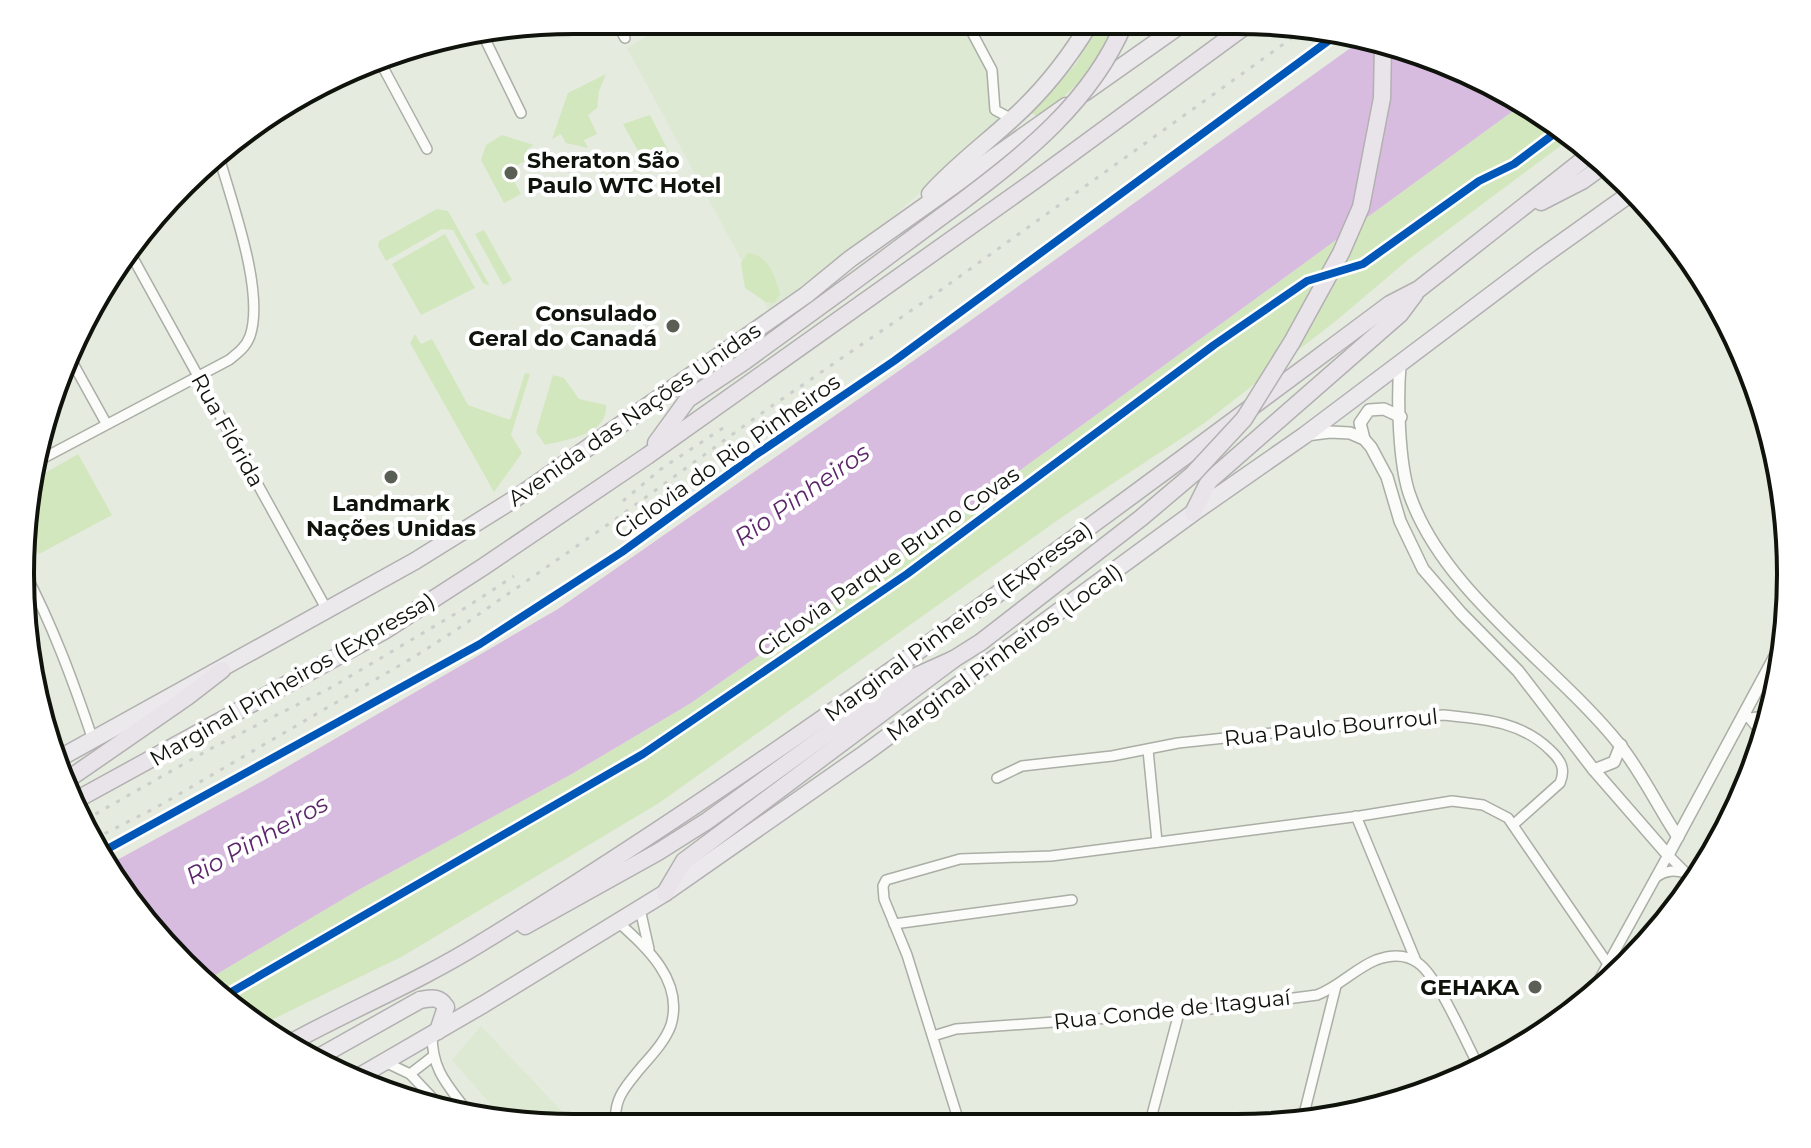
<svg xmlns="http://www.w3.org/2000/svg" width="1811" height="1148" font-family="Montserrat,sans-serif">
<rect width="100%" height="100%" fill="#e5ebdf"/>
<!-- built -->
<g fill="#dde9d2">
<polygon points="673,21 967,23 992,70 995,110 1005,117 887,222 770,313 627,48"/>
<polygon points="481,1026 574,1124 507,1123 452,1060"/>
</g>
<!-- green -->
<g fill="#d3e7be">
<polygon points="1099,23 1120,24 1090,72 1040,119 1030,112 1076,64"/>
<polygon points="606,74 599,91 597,108 588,115 597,134 584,140 588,148 566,143 561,134 552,139 568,93"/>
<polygon points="1520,106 1571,138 1409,259 1337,320 1203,424 1065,515 659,803 403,956 263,1024 209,991 202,983 360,889 570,775 691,703 956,517"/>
<polygon points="650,115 672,158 647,167 623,124"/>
<polygon points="502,135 534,145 526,150 531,158 508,170 521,194 504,203 481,160 486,145"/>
<polygon points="437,209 448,211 490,286 483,283 453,230 442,229 386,261 378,246 379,241"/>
<polygon points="484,230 512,280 503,285 475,234"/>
<polygon points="445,234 475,288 421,315 392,264"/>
<path d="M748,253C769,255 775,277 780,294L774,303L766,302L745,288L741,263Z"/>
<polygon points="415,334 421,344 432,339 468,405 510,420 525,373 530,374 511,435 522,453 494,492 410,343"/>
<path d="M553,375L564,378L579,399L606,405C609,434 566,440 545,445L536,432Z"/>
<polygon points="78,454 112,515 39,554 23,527 33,480"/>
</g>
<!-- water -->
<polygon fill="#d8bce0" points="1363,39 1449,62 1520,106 956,517 691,703 570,775 360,889 202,983 113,881 106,866 266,779 558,609 953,333"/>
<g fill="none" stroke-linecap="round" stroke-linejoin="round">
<!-- minor casing -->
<g stroke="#aaaea5" stroke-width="12">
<g id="minor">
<polyline points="615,20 625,38"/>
<polyline points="967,23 992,70 995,110 1012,119"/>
<polyline points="620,29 636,20"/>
<polyline points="483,35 521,113"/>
<polyline points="378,58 427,149"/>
<polyline points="128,249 327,610"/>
<polyline points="70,358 106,423"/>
<path d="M36,462L229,360C238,353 246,347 250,336C265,292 232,203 219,157"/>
<path d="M24,571C53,626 73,681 93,740"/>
<polyline points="1745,713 1765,737"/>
<polyline points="1751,718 1770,715"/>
<polyline points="1148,750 1157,842"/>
<path d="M997,778L1022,766L1112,756L1178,743L1443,715C1482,719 1521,721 1550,750C1561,760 1566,769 1560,783L1513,825"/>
<polyline points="1356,816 1416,961"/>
<path d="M1656,877C1666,870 1674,870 1686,873"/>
<polyline points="640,909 649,949"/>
<polyline points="894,924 1072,900"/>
<polyline points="1588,1000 1668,855 1695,882"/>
<path d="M432,1035C432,1072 449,1086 470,1115"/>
<path d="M933,1036L956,1029L1179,1013L1317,995C1339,987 1354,969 1376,960C1390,955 1406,954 1418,963C1438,976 1468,1047 1481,1071"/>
<polyline points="385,1062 410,1074 441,1107"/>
<polyline points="410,1074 432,1057"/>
<polyline points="1302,1122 1336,986"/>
<path d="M616,1124C613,1100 625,1087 639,1070C650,1057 665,1042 671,1025C684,981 647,948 618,922"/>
<polyline points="960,1125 907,955 884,899 883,886 886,880 960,859 1051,856 1360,816 1452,801 1483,805 1508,818 1608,964"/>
<polyline points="1149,1126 1179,1013"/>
</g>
</g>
<!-- tertiary casing -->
<g stroke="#aaaea5" stroke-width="14">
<g id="tertiary">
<path d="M1400,366C1397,400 1399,462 1409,493C1443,593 1554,663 1619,744C1641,771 1658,807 1678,837"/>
<polyline points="1306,435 1330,432 1350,433 1364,439 1371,447 1387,477 1400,521 1423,569 1461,613 1518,671 1594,770 1668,855 1787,634"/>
<polyline points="1364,439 1360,423 1369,410 1384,409 1401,417"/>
<polyline points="1594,770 1614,762 1621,745"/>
</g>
</g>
<!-- trunk casing -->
<g stroke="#b2b0b1" stroke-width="19">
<g id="trunk">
<polyline points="1084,93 1182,24"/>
<path d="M930,194C955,166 985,144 1012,119C1042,92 1069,58 1090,23"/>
<polyline points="58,759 415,561 516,498 806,295 850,259 1066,106"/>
<path d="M317,1058L420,1000C432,998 439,996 446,1007L438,1031"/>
<polyline points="353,1080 484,1004 665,893 864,754 1193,513 1305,435 1540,258 1634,191"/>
</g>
</g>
<!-- motorway casing -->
<g stroke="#b2b0b1" stroke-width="19">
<g id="motorway">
<polyline points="1541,202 1582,181 1607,163"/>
<polyline points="656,443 688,399 745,361 841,291"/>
<polyline points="1193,513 1209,481 1400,314 1415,294"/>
<polyline points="67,780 187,697 222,670"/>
<polyline points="76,800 384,631 483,567 647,456 1034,181 1248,24"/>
<polyline points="665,893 684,861 954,659 981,642"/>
<polyline points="525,926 658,852 707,821 894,686 954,659"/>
<path d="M292,1042C354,1008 420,981 481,943C797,749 1093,525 1390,304L1419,289L1593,152"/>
</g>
</g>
<!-- minor -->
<use href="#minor" stroke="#fbfcfa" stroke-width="9"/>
<!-- tertiary -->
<use href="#tertiary" stroke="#fbfcfa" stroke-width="11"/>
<!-- trunk -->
<use href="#trunk" stroke="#ece9ed" stroke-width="16"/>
<!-- motorway -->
<use href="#motorway" stroke="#e9e4ea" stroke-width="16"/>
<!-- rail -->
<g stroke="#cccecb" stroke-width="3" stroke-dasharray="4 8" stroke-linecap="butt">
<polyline points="623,501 661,469 723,428"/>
<polyline points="85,820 210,749 332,687 465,608 514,576"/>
<polyline points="94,839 157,807 414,657 459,628 613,521 766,410 931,297 1310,25"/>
</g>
<!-- motorway-bridge casing -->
<g stroke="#b2b0b1" stroke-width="19" stroke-linecap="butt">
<g id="motorway-bridge">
<path d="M841,291C881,262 920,232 960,203C1026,153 1091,102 1124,24"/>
<polyline points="981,642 1141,518 1193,474 1244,419 1292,342 1341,253 1361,207 1382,98 1383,45"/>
</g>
</g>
<!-- motorway-bridge -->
<use href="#motorway-bridge" stroke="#e9e4ea" stroke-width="16"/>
<!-- cycleway casing -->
<g stroke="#fff" stroke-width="13">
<g id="cycleway">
<polyline points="100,853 480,644 622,552 754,456 894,361 1339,33"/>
<polyline points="221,998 643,754 907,574 1214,345 1307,281 1363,264 1479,181 1514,164 1559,130"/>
</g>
</g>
<!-- cycleway -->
<use href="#cycleway" stroke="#0057b8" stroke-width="8"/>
</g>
<!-- markers -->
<g fill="#5a5f55" stroke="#fff" stroke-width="3">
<circle cx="511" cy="173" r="8"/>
<circle cx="673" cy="326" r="8"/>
<circle cx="391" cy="477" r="8"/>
<circle cx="1535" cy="987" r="8"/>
</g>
<g text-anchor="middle" stroke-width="8" stroke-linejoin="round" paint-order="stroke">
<!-- poi labels -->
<g font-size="22" font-weight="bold" fill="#0f130b" stroke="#fff" text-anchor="end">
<text x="527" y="168" text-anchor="start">Sheraton São<tspan x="527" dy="25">Paulo WTC Hotel</tspan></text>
<text x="657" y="321">Consulado<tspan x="657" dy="25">Geral do Canadá</tspan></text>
<text x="391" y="511" text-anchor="middle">Landmark<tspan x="391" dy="25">Nações Unidas</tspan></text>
<text x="1519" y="995">GEHAKA</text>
</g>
<!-- street labels -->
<g font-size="22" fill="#0f130b" stroke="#fff">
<text transform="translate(634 414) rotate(-35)" y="8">Avenida das Nações Unidas</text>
<text transform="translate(228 430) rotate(61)" y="8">Rua Flórida</text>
<text transform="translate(727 456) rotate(-35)" y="8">Ciclovia do Rio Pinheiros</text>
<text transform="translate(888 561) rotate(-35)" y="8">Ciclovia Parque Bruno Covas</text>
<text transform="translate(958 621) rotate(-36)" y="8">Marginal Pinheiros (Expressa)</text>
<text transform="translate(1004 652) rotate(-36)" y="8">Marginal Pinheiros (Local)</text>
<text transform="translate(292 679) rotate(-30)" y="8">Marginal Pinheiros (Expressa)</text>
<text transform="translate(1331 727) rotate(-6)" y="8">Rua Paulo Bourroul</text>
<text transform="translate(1172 1009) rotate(-6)" y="8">Rua Conde de Itaguaí</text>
</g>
<!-- water labels -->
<g font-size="24" font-style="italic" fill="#5b266a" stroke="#fff">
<text transform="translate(802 495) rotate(-35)" y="8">Rio Pinheiros</text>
<text transform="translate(257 840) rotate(-29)" y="8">Rio Pinheiros</text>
</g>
</g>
<!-- crop -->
<path d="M0 0H1811V1148H0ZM574 34H1237A540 540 0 0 1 1777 574V574A540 540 0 0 1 1237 1114H574A540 540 0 0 1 34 574V574A540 540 0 0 1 574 34Z" fill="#fff" fill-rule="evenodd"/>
<path fill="none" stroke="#0f130b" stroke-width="4" d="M574 34H1237A540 540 0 0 1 1777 574V574A540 540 0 0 1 1237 1114H574A540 540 0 0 1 34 574V574A540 540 0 0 1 574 34Z"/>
</svg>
